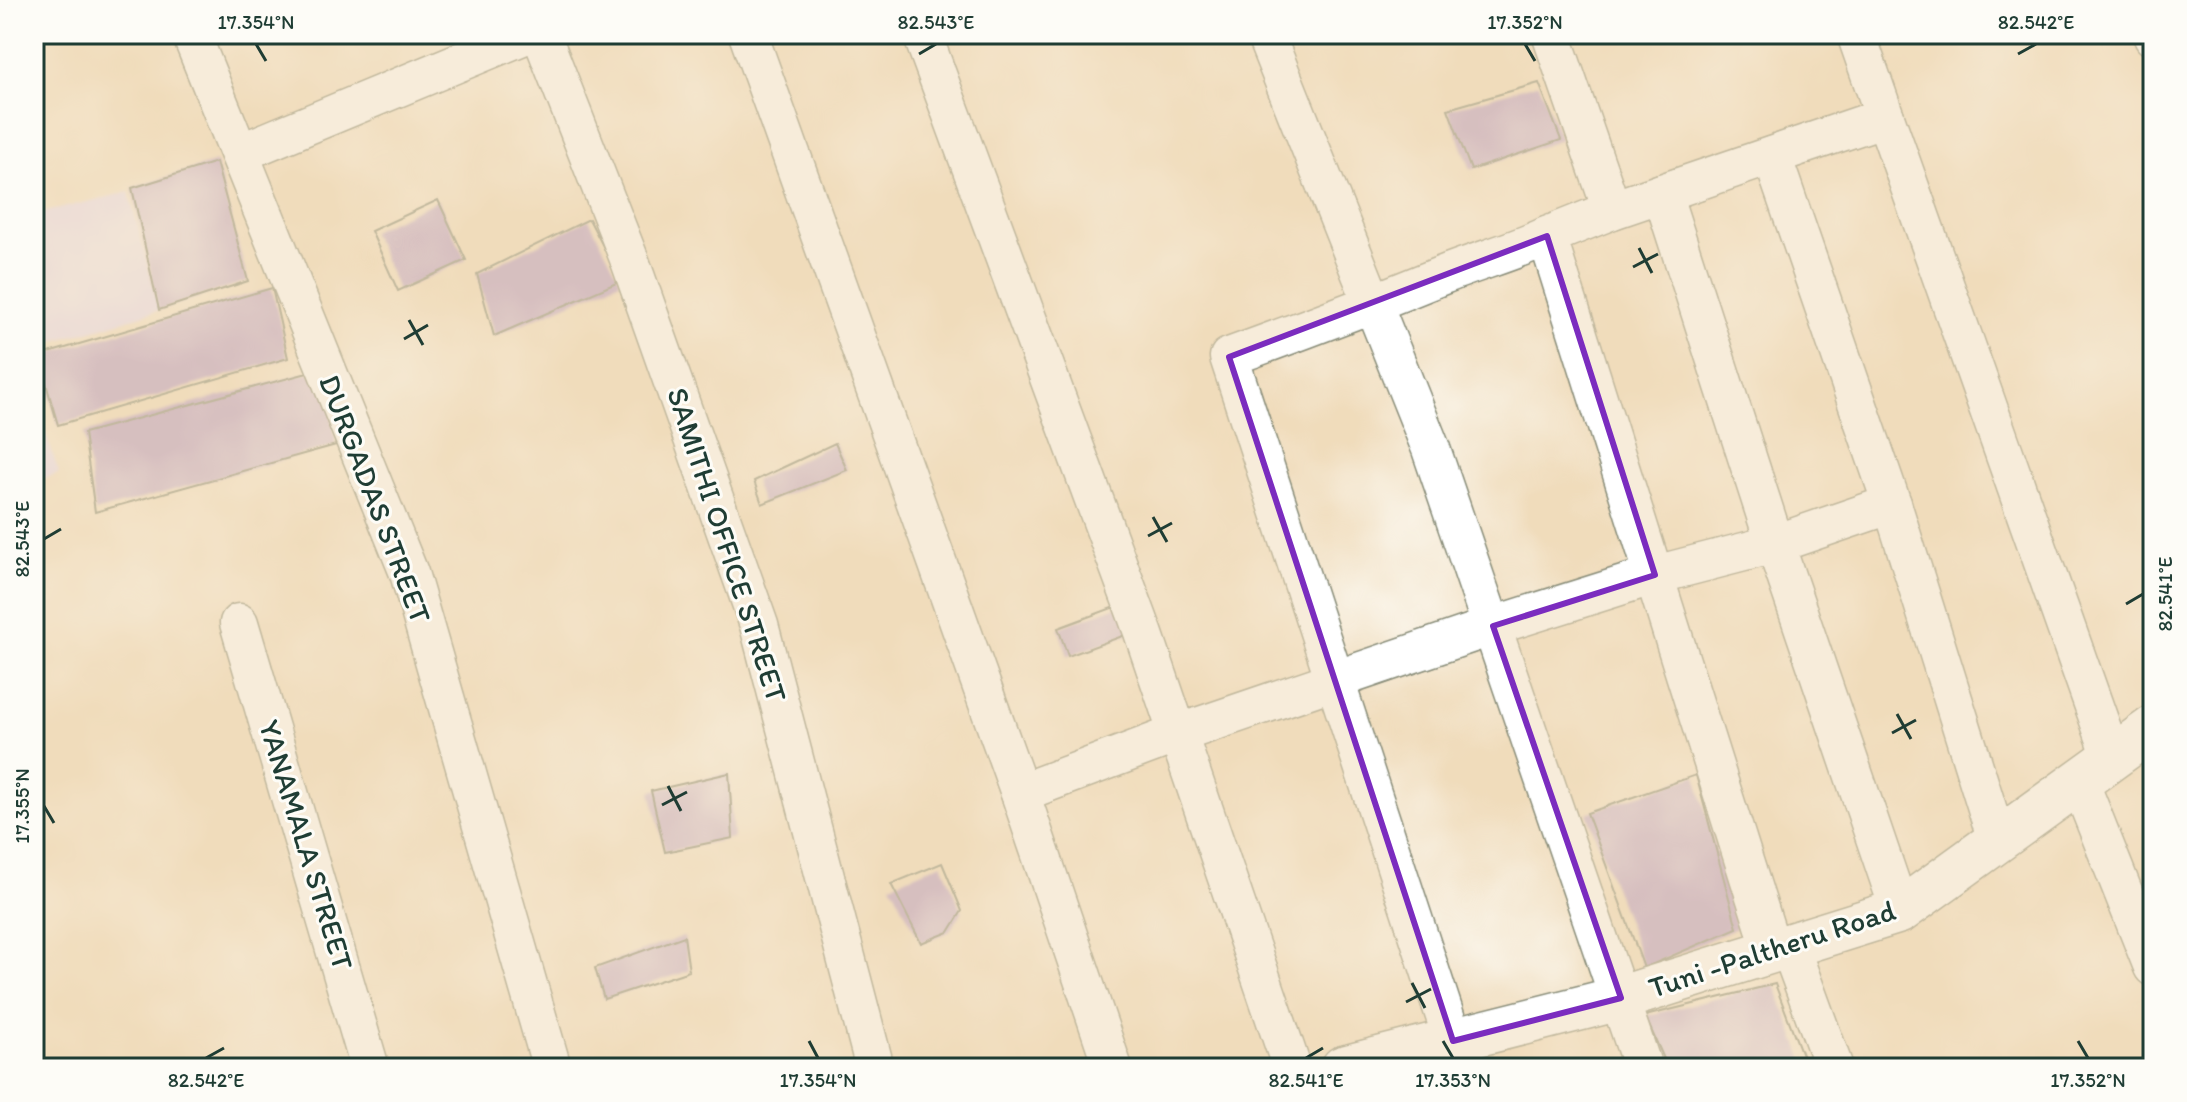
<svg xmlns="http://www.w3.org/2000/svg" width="2187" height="1102" font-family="Itim,sans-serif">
<rect width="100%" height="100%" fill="#fdfcf7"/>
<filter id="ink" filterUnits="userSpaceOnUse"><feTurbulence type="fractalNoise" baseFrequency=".0125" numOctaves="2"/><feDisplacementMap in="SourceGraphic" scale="16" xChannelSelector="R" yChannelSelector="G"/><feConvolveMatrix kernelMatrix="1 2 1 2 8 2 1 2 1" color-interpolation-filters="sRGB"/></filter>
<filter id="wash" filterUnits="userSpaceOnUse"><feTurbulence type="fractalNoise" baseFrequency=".006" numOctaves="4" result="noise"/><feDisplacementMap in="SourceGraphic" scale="32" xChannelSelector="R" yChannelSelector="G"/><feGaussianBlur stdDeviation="1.8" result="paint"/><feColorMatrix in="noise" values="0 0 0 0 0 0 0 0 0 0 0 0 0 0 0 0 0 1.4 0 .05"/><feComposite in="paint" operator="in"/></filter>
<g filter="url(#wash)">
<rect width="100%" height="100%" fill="#f0dcbb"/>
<!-- built -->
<g fill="#e1d4f4">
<polygon points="129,192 159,310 34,347 34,215"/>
<polygon points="34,399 59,473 34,482"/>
</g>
<g id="blocks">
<!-- building -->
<g fill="#b79bc4">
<polygon points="1539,83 1561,140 1471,170 1448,109"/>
<polygon points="216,162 248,281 159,310 132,188"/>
<polygon points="438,200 466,260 398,291 371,231"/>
<polygon points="589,219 621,281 494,336 477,274"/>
<polygon points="272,288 288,358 58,425 38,356"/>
<polygon points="326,368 336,445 95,512 84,433"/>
<polygon points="835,443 847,470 762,504 754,481"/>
<polygon points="1120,605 1131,633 1068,656 1058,628"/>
<polygon points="729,773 733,838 665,852 651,791"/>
<polygon points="1696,775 1737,928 1644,968 1587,813"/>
<polygon points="942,863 962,911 949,932 921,943 891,884"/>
<polygon points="684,936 689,971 604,999 595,968"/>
<polygon points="1775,984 1807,1068 1668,1068 1645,1016"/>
</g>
</g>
</g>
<g filter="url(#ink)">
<use href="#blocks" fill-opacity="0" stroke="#888c78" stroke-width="2"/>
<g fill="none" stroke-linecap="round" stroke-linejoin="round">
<!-- minor casing -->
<g stroke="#888c78" stroke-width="41">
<g id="minor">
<polyline points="191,34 409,573 552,1068"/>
<polyline points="541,34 630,261 759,625 875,1068"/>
<polyline points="748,34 1020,793 1113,1068"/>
<polyline points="922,34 1143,632 1292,1068"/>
<polyline points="1265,34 1431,449 1643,1068"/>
<polyline points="1551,34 1612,210"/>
<polyline points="1856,34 1885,117"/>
<polyline points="2152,34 2153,37"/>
<polyline points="240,153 527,34"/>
<polyline points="1772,156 1892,504"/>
<polyline points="1662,193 1775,544 1900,911"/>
<polyline points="1547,236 1612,210 1885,117 2112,757"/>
<polyline points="239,623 370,1068"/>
<polyline points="2079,781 2153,967"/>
<polyline points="1020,793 1177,734 1493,626 1655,575 1775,544 1892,504 1997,840"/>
<polyline points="1789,945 1834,1068"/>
<path d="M1462,1068L1229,357C1301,331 1372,304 1443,275C1478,261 1513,252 1547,236L1772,950"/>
</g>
</g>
<!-- tertiary casing -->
<g stroke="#888c78" stroke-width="47">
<polyline id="tertiary" points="1343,1068 1621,998 1900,911 2153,728"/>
</g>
<!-- minor -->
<use href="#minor" stroke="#fff" stroke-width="38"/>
<!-- tertiary -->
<use href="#tertiary" stroke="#fff" stroke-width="44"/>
</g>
</g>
<!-- marked area -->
<path d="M0 0H2187V1102H0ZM1547,236L1655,575L1493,626L1621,998L1453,1041L1229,357Z" fill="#f0dcbb" fill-opacity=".55" fill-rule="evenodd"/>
<path fill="none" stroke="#7b2cbf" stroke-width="6" stroke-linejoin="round" d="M1547,236L1655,575L1493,626L1621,998L1453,1041L1229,357Z"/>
<!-- ticks -->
<path fill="none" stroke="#1f3d34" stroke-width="3" d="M256,44L266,61M1525,44L1535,61M919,54L936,44M2018,54L2036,44M1639,248L1652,273M1633,267L1658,254M409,320L423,345M404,339L428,325M1153,517L1167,542M1148,536L1172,523M44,539L61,529M2126,604L2143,594M1897,714L1911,739M1892,733L1916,720M668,786L681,811M662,805L687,792M44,806L54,823M1412,983L1425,1008M1406,1002L1431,989M809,1041L818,1058M1443,1041L1453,1058M2078,1041L2088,1058M206,1058L224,1048M1306,1058L1323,1048"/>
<g text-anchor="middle" stroke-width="6" stroke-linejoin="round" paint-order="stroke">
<!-- street labels -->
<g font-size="30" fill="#1f3d34" stroke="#fdfcf7">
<text transform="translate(375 499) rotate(69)" y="10">DURGADAS STREET</text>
<text transform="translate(727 545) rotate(72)" y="10">SAMITHI OFFICE STREET</text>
<text transform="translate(306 845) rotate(73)" y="10">YANAMALA STREET</text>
<text transform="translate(1772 949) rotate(-18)" y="10">Tuni -Paltheru Road</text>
</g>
</g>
<!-- margin -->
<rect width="2187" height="1102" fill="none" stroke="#fdfcf7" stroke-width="88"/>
<rect x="44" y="44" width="2099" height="1014" fill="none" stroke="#1f3d34" stroke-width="3"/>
<g font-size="20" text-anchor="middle" fill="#1f3d34">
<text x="256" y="29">17.354°N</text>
<text x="936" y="29">82.543°E</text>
<text x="1525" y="29">17.352°N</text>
<text x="2036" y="29">82.542°E</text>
<text transform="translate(22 539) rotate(-90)" y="7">82.543°E</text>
<text transform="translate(2165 594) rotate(-90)" y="7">82.541°E</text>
<text transform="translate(22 806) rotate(-90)" y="7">17.355°N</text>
<text x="206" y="1087">82.542°E</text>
<text x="818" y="1087">17.354°N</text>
<text x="1306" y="1087">82.541°E</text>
<text x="1453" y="1087">17.353°N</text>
<text x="2088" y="1087">17.352°N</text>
</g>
</svg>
